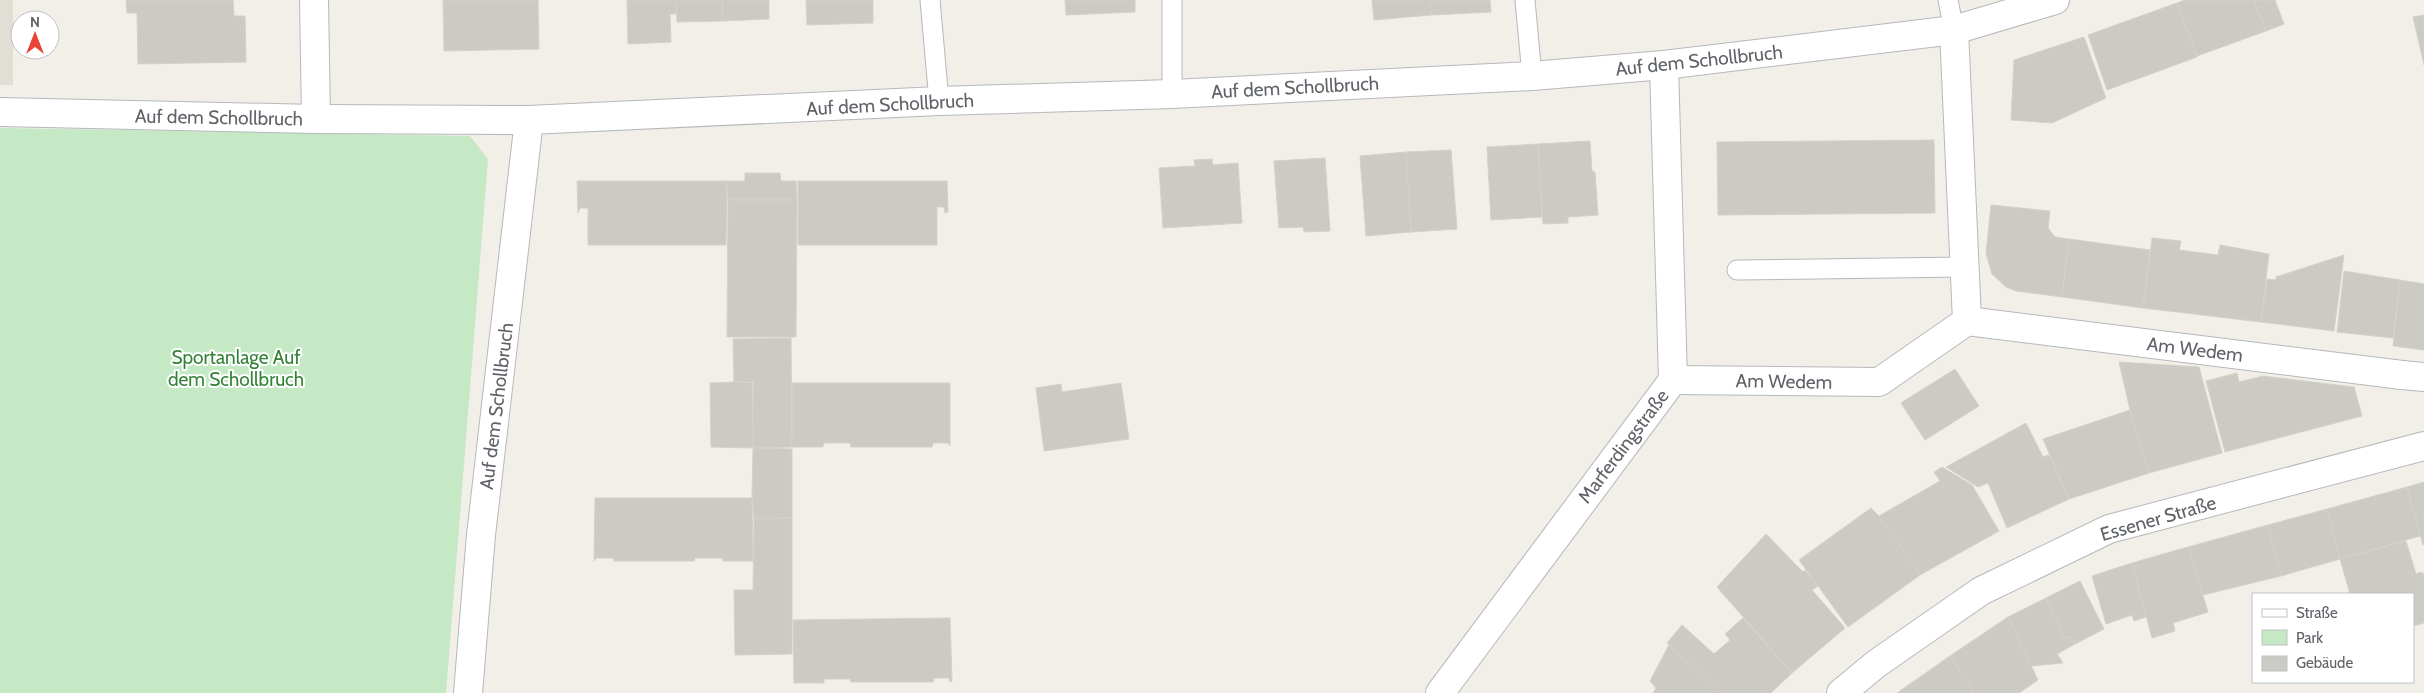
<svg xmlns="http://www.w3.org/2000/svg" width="2424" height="693" font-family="Cabin,sans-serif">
<rect width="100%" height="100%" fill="#f1efe8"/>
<!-- education -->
<rect fill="#e1ded6" x="0" y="0" width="13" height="85"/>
<!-- green -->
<polygon fill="#c5e8c5" points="0,128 470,136 488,159 446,693 0,693"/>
<!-- building -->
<g fill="#cccac5" stroke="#d6d1c6">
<polygon points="126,0 233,0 234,16 245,16 246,62 138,64 137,13 127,13"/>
<polygon points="443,0 538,0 539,49 444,51"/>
<polygon points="627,0 676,0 676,14 670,14 671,42 628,44"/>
<polygon points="676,0 722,0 723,21 677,22"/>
<polygon points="722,0 769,0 769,19 723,21"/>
<polygon points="806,0 873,0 873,23 807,25"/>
<polygon points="1065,0 1135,0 1135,12 1066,15"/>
<polygon points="1372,0 1430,0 1431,15 1374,20"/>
<polygon points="1430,0 1490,0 1491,12 1431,15"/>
<polygon points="2185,0 2254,0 2266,31 2197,56 2177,3"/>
<polygon points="2254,0 2275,0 2284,24 2266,31"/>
<polygon points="2177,3 2197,57 2107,90 2088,35"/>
<polygon points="2424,15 2424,65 2413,17"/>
<polygon points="2084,37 2106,98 2052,123 2011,120 2014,60"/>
<polygon points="1934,140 1935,213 1718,215 1717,142"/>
<polygon points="1590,141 1592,171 1595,172 1598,215 1568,217 1568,223 1543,224 1538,144"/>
<polygon points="1538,144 1542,217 1491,220 1487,147"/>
<polygon points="1451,150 1457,229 1411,232 1406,152"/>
<polygon points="1406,152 1411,232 1366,236 1360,156"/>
<polygon points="1325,158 1330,231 1304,232 1303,227 1279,228 1274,161"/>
<polygon points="1212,159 1213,165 1238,163 1242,223 1163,228 1159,168 1195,166 1194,160"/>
<polygon points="745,173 780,173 781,181 796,181 797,200 728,200 727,181 745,181"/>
<polygon points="577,181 727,181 726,245 588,245 588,208 580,208 578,213"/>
<polygon points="798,181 947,181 948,212 945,213 944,207 937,207 937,245 798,245"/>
<polygon points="728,200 797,200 796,337 727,337"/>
<polygon points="1991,205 2050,211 2048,228 2055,237 2069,239 2062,297 2016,291 2006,287 1992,274 1986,254"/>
<polygon points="2152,238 2181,241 2179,250 2218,255 2220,245 2269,254 2261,322 2143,308"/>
<polygon points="2069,239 2150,250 2143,308 2062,297"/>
<polygon points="2344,255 2334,331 2261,322 2267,279 2276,280 2276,277"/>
<polygon points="2344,271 2400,280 2393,338 2337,332"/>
<polygon points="2400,280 2424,284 2424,350 2393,346"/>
<polygon points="791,338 792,447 753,448 753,382 734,382 733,339"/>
<polygon points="2119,362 2199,367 2222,453 2149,473 2130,410"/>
<polygon points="1955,369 1979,406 1925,440 1901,403"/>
<polygon points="2237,373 2239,382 2263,376 2354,387 2362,416 2225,452 2206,381"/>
<polygon points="734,382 752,383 753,448 711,447 710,383"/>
<polygon points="792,383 950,383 950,446 948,443 933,443 932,447 851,447 850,443 824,443 823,447 792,447"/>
<polygon points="1121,383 1129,439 1044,451 1036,388 1061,384 1062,392"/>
<polygon points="2130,410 2149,473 2069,499 2043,439"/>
<polygon points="2026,423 2043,457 2049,455 2069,499 2007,528 1988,483 1978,487 1946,467"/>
<polygon points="753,448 792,449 792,518 754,519 752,498"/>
<polygon points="1942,467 1972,485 1999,531 1920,575 1879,516 1940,481 1934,472"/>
<polygon points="2424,482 2424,545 2423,545 2407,487"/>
<polygon points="2407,487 2420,536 2340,559 2327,509"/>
<polygon points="595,498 752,498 753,561 723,561 722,558 695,558 694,561 614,561 613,558 596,558 594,561"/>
<polygon points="1871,508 1879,516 1920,575 1848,627 1799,560"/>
<polygon points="2327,509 2340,559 2281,576 2268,525"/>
<polygon points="792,518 792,654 735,655 734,590 753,590 754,519"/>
<polygon points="2268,525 2281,576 2203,595 2188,547"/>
<polygon points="1766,534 1803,572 1805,570 1818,586 1812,590 1845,628 1792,673 1717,587"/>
<polygon points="2406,541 2416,574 2421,572 2424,574 2424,623 2413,626 2413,594 2350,594 2340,559"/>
<polygon points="2188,547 2208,612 2173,623 2175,631 2152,638 2132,563"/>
<polygon points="2132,563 2146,617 2134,621 2132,615 2106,624 2092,576"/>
<polygon points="2080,581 2104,629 2075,644 2071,637 2065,639 2046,598"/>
<polygon points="2046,598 2065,639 2071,637 2075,644 2057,654 2063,663 2031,666 2008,617"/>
<polygon points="2008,617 2038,680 2019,693 1974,693 1950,656"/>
<polygon points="950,618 952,681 950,682 949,678 934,678 933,682 851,682 850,679 824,679 824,683 794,683 793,620"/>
<polygon points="1743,618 1792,673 1771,693 1721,693 1667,643 1682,625 1714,654 1730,640 1725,634"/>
<polygon points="1669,645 1721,693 1653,693 1656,688 1650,681"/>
<polygon points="1950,656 1974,693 1897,693"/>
</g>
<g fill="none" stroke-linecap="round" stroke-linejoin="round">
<!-- service casing -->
<g stroke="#b5b8bc" stroke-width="21">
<g id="service">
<polyline points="930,0 939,101"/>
<polyline points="1172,0 1172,94"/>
<polyline points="1525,0 1532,76"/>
<polyline points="1948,0 1954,30"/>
<polyline points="1737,270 1964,267"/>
</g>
</g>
<!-- pedestrian casing -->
<g stroke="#b5b8bc" stroke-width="30">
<polyline id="pedestrian" points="2402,375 2424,377"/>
</g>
<!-- minor casing -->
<g stroke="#b5b8bc" stroke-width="30">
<g id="minor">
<polyline points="314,0 316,119"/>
<polyline points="1954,30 1967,321"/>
<polyline points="0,112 316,119 529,120 939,101 1172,94 1532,76 1664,65 1954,30 2055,0"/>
<polyline points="1673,380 1879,382 1967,321 2402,375"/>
<polyline points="468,693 481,535 529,120"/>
<polyline points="1440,693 1673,380 1664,65"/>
<polyline points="1841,693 1876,664 1981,591 2109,529 2424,446"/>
</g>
</g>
<!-- service -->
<use href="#service" stroke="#fff" stroke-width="19"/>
<!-- pedestrian -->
<use href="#pedestrian" stroke="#fff" stroke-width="28"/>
<!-- minor -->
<use href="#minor" stroke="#fff" stroke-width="28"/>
</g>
<g text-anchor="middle" stroke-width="4" stroke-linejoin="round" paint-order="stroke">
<!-- street labels -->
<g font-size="19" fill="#5f6368" stroke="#fff">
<text transform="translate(1699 60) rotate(-6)" y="7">Auf dem Schollbruch</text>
<text transform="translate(1295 87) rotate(-3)" y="7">Auf dem Schollbruch</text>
<text transform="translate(890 104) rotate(-3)" y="7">Auf dem Schollbruch</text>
<text transform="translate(219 117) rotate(1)" y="7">Auf dem Schollbruch</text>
<text transform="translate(2195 349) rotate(7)" y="7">Am Wedem</text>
<text transform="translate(1784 381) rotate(1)" y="7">Am Wedem</text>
<text transform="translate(496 406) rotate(-83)" y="7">Auf dem Schollbruch</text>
<text transform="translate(1623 446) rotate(-53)" y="7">Marferdingstraße</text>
<text transform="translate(2158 518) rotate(-16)" y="7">Essener Straße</text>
</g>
<!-- park labels -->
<g font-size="19" fill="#348238" stroke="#fff">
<text x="236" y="364">Sportanlage Auf<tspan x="236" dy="22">dem Schollbruch</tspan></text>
</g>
</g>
<!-- legend -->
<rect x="2252" y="593" width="162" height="90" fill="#ffffff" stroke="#bfc1c3"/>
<rect x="2262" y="609" width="25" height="8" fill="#ffffff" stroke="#bfc1c3"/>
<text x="2296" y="618" font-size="15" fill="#5f6368">Straße</text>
<rect x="2262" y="630" width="25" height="15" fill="#c5e8c5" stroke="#bfc1c3"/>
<text x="2296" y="643" font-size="15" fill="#5f6368">Park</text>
<rect x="2262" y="656" width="25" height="15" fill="#cccac5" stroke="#bfc1c3"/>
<text x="2296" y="668" font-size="15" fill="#5f6368">Gebäude</text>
<!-- north arrow -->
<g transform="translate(35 35)"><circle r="24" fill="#ffffff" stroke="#bfc1c3"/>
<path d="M0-4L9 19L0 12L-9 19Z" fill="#ea4335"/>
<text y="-8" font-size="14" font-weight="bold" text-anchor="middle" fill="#5f6368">N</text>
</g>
</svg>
